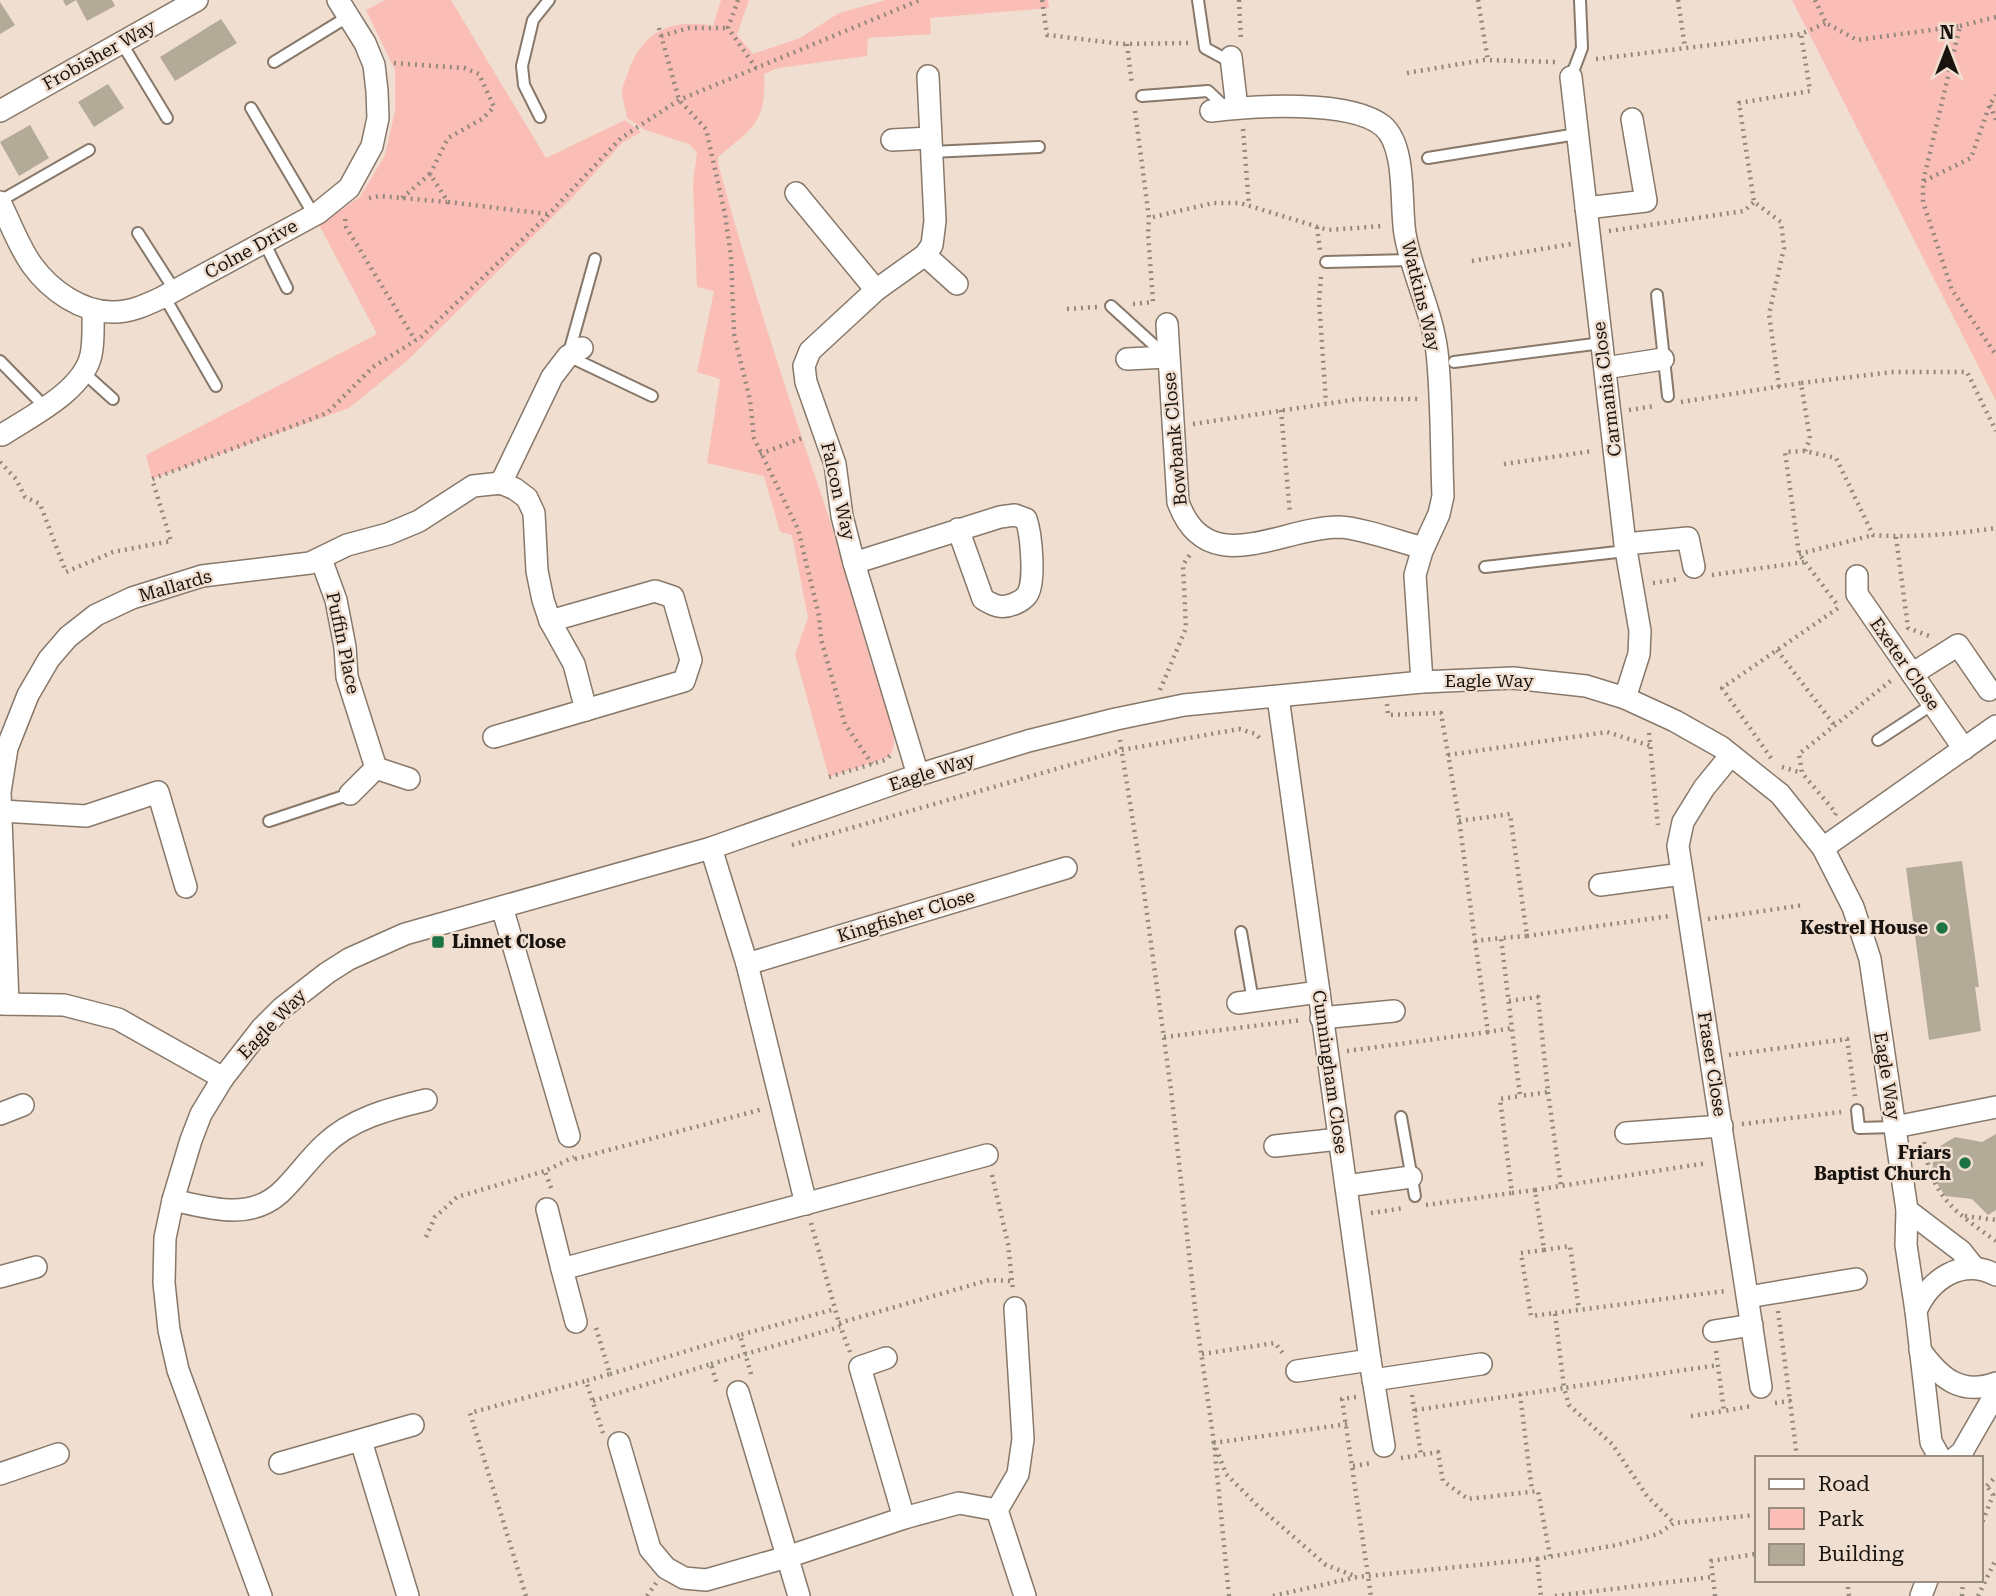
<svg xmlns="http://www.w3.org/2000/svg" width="1996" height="1596" font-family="'Roboto Serif',serif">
<rect width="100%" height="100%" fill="#f0dfd0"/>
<!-- green -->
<g fill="#fabeb7">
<polygon points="385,0 451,0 546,158 625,120 641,132 622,143 571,199 408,360 349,408 152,479 146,455 377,334 319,225 360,197 385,155 395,111 395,70 366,10"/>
<path d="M721,0H749L737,35L753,54L800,38L839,13L886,0H1048L1049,8L930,18L931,34L868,38L867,56L778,68L764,74C767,122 752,129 718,157V163C748,275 784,384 821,494C840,549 854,606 871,662C878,686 905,737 889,757L829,777L795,654L808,618L792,535L780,532L764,476L707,463L720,379L697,372L714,291L697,287L693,183L697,152L689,144L645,130L627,118C626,110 622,99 622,91C623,84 627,76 629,70C643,30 674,18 713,26Z"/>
<polygon points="1792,0 1996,0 1996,401"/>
</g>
<!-- building -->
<g fill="#b4aa98">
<polygon points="63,0 112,0 115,6 87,21 76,0 66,6"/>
<polygon points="0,2 15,25 0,34"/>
<polygon points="221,19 237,43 175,81 160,57"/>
<polygon points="108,84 124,108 94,127 78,102"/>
<polygon points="30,125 49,158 19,176 0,142"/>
<polygon points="1962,861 1979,987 1975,987 1981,1031 1929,1040 1906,868"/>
<polygon points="1996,1134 1996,1210 1988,1215 1972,1199 1945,1196 1932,1175 1934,1150 1955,1137 1982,1142"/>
</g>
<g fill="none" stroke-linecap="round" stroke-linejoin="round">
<!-- lane casing -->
<g stroke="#87786a" stroke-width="14">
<g id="lane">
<polyline points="1198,0 1205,48 1231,62"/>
<polyline points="121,42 167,118"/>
<polyline points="274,62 349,16"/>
<polyline points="1571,77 1582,48 1580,0"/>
<polyline points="1142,96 1208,91 1227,109"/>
<polyline points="251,108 314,215"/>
<polyline points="540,117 524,85 522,66 533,20 549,0"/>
<polyline points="931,152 1039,147"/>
<polyline points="1428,158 1577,134"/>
<polyline points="0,201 89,150"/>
<polyline points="138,233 175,291"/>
<polyline points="264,242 287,288"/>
<polyline points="595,259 568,356 652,396"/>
<polyline points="1326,262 1411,260"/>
<polyline points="1657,295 1668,396"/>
<polyline points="164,296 216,386"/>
<polyline points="1111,306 1166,356"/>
<polyline points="0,361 45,407"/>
<polyline points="1454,362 1602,343"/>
<polyline points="83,372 113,399"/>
<polyline points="1485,567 1626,551"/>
<polyline points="1878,740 1933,704"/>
<polyline points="269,821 350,794"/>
<polyline points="1241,932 1253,1001"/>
<polyline points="1857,1110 1859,1128 1895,1127"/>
<polyline points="1401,1117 1415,1196"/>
</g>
</g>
<!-- street casing -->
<g stroke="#87786a" stroke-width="24">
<g id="street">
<polyline points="1231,57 1237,108"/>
<polyline points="1571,77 1625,544 1640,631 1639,654 1625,698"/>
<polyline points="0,111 197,0"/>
<path d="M1211,111C1252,106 1350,99 1383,126C1407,147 1400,204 1405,234C1412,274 1432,311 1437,352C1442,399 1441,448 1443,496L1439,514L1422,551L1415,575L1422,682"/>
<polyline points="892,140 930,138"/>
<polyline points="796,193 876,290"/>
<path d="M0,202C10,222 19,247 32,265C50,290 82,313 114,312C131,312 146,305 161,298L318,213L349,188L372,146L378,118L377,91L374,65L365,43L338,0"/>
<polyline points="1586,208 1646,201 1632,119"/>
<polyline points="925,255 957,284"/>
<path d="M1167,324L1178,502C1207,582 1281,527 1339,527C1362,528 1400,542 1423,548"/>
<polyline points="1127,359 1168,357"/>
<polyline points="1605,368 1663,359"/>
<path d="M2,435C31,416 83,391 91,355C94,341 93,325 93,311"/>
<polyline points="501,483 552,377 568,356 582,348"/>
<polyline points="1625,544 1688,538 1694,567"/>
<polyline points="321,559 336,600 345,647 347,677 376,768 350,794"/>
<path d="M854,563L1000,517L1015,515L1026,519C1031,533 1036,582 1027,595C1024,599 1019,602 1014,604C1002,609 994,606 983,599L958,529"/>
<polyline points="1857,576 1857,594 1964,749"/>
<polyline points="1912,674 1958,645 1989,690"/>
<polyline points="1278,697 1370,1360 1384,1446"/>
<polyline points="494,737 684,681 691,660 673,597 655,591 550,621"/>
<polyline points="1731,755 1704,788 1683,822 1678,846 1761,1387"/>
<polyline points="376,768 409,779"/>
<polyline points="918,775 854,563 842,516 835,464 806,382 804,366 810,351 876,290 925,255 932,245 935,221 928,76"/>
<polyline points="2,811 86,816 158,792 186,887"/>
<polyline points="711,848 747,964 806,1204"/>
<polyline points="1823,848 1996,726"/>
<polyline points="1600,885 1682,874"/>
<polyline points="502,907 569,1136"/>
<polyline points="747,964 1066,868"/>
<polyline points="1238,1003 1319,992"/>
<polyline points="0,1004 64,1005 118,1019 223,1078"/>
<polyline points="8,1004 0,792 7,748 28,695 49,659 68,637 96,615 132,598 202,576 310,563 347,545 388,534 419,521 473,486 501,483 515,489 527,498 534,513 537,571 543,600 550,621 574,664 586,710"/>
<polyline points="1321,1018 1394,1011"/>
<polyline points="0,1114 23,1105"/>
<polyline points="1895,1127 1996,1107"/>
<polyline points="1626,1133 1722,1126"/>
<polyline points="1275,1146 1339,1139"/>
<polyline points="1346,1186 1411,1177"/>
<path d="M173,1200C209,1208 249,1221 280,1193C296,1178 308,1160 324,1145C352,1118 389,1109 426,1100"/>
<polyline points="547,1209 562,1269"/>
<polyline points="1907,1210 1961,1251 1973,1266"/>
<polyline points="0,1277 36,1267"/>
<polyline points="1748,1297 1856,1279"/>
<polyline points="576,1322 562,1269 987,1155"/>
<polyline points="1714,1331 1752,1325"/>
<path d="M1920,1350C1940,1378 1961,1396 1996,1383"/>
<polyline points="886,1358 860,1367 904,1518"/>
<polyline points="1297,1371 1370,1360"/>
<polyline points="1373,1380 1481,1364"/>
<polyline points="738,1392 799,1596"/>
<polyline points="361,1441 408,1596"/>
<polyline points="619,1443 650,1549 666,1568 684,1578 706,1580 787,1557 904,1518 959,1503 997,1510 1025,1596"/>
<path d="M1940,1458L1931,1442L1916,1311C1930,1279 1962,1257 1996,1275"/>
<polyline points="1955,1458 1962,1452 1996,1393"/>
<polyline points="280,1463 413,1425"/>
<polyline points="0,1474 58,1454"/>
<polyline points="997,1510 1018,1474 1023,1439 1015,1308"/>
<polyline points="261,1596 178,1370 169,1330 164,1283 165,1238 173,1200 191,1140 201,1114 223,1078 262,1028 282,1008 327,973 349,959 405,934 711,848 918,775 1028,741 1116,719 1184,705 1422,682 1513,678 1586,686 1625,698 1675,721 1721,747 1780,794 1823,848 1853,907 1870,959 1907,1210 1906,1245 1916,1311"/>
<polyline points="1921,1596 1927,1580"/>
</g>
</g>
<!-- path -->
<g stroke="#93887d" stroke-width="4.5" stroke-dasharray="2 5" stroke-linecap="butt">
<polyline points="738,0 728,28 756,68"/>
<polyline points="1042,0 1047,35 1123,44 1188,43"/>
<polyline points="1239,0 1241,41"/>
<polyline points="1478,0 1488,61"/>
<polyline points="1678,0 1685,48"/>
<polyline points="1815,0 1826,23 1857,40 1960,26 1923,182 1923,202 1952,290 1996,355"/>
<polyline points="1960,26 1996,17"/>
<polyline points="659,28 679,100 706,129 725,214 731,257 734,334 750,400 754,438 798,529 819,616 821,639 845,724 872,764"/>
<polyline points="661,36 689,28 728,28"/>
<polyline points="1127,44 1132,85"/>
<polyline points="1596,59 1801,34 1826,23"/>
<polyline points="394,63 464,68 479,74 494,107 482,119 448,138 430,174 448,202 547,214"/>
<polyline points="1407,73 1484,60 1556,62"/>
<polyline points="1990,105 1996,120"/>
<polyline points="1135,111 1149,218 1213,203 1240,203 1328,230 1383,226"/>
<polyline points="1243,129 1249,206"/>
<polyline points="1924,181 1971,158 1990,104 1996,95"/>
<polyline points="369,198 380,196 447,202"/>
<polyline points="402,198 430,174"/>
<polyline points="345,219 346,227 415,340"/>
<polyline points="1317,227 1320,250"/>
<polyline points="1609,231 1744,211 1754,202"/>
<polyline points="1472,261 1571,244"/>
<polyline points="1321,277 1319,300 1326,403"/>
<polyline points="1133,304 1153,302 1148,233 1149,218"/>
<polyline points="1067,309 1097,307"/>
<polyline points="1779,387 1769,314 1784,248 1781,222 1754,202 1739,103 1810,91 1801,34"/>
<polyline points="1681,402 1801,383"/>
<polyline points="1281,410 1290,514"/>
<polyline points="1629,410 1655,406"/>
<polyline points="1193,424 1358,399 1420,399"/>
<polyline points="1805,451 1810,439 1801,383 1893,372 1967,372 1996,431"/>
<polyline points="760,454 805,437"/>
<polyline points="0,462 16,479 25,497 40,504 66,572 113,552 171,541 152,479 327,413 373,367 421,337 548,215 621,138 679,100 920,0"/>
<polyline points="1504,464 1593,451"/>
<polyline points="1896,537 1908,628 1932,637"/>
<polyline points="1799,554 1873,535"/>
<polyline points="1712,575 1804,562"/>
<polyline points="1653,583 1679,579"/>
<path d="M1836,603L1799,554L1785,452L1805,451L1836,458L1873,535C1914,538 1955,534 1996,528"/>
<polyline points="1777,650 1835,726"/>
<polyline points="1160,690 1186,628 1183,565 1191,553"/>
<polyline points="1387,704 1388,715 1441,713 1459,819 1475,941 1501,938 1520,1096 1500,1099 1512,1193 1535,1190 1544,1250 1521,1253 1531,1316 1555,1313 1564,1388 1718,1365"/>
<polyline points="1649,733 1658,825"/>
<polyline points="1120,740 1143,885 1171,1090 1196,1317 1214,1443 1229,1596"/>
<polyline points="1448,755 1607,732 1651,746"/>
<polyline points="1771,758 1722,688 1841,606"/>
<polyline points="1782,767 1802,773"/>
<polyline points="829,777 885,760 892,754"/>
<polyline points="1835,815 1836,813 1802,773 1799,754 1893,679"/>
<polyline points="1459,821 1510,814 1527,936 1501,938"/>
<polyline points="792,845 1122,750 1239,729 1256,734 1261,740"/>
<polyline points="1708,919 1804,905"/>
<polyline points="1527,936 1670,916"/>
<polyline points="1475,941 1488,1032 1512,1028"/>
<polyline points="1509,1001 1538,997 1548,1092 1520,1096"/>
<polyline points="1164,1037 1302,1020"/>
<polyline points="1347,1051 1488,1032"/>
<polyline points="1729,1055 1847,1039 1855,1096"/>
<polyline points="1548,1092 1561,1186"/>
<polyline points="1742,1124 1841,1112"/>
<path d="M1924,1142C1930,1196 1955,1212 1996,1241"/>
<polyline points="575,1159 763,1109"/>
<polyline points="992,1175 1008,1244 1013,1290"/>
<polyline points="551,1188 545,1171 574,1157"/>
<polyline points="1535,1190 1707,1163"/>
<polyline points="1426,1205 1512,1193"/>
<polyline points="1371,1213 1404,1208"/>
<polyline points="1965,1216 1996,1220"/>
<polyline points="811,1223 839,1323 850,1352"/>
<polyline points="426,1237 435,1217 457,1197 545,1171"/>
<polyline points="1544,1250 1570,1246 1579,1310"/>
<polyline points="1778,1311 1790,1401"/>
<polyline points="1555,1313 1725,1291"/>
<polyline points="839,1323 989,1280 1012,1281"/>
<polyline points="596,1328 610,1374 586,1381 603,1433"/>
<polyline points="1716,1351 1724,1411 1752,1406"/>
<polyline points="1202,1354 1275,1343 1285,1356"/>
<polyline points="711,1364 840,1327"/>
<polyline points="610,1374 740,1335"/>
<polyline points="751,1374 740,1335 835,1309"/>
<polyline points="1520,1394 1532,1491"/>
<polyline points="1412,1395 1421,1455 1438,1452 1443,1481 1468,1499 1538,1491 1550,1556"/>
<polyline points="1356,1397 1342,1399 1371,1596"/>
<polyline points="593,1401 711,1364 717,1385"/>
<polyline points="1775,1403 1790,1401 1797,1458"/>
<polyline points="1415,1410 1564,1388 1569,1405 1612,1444 1647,1496 1674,1523"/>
<polyline points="1691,1416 1724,1411"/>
<polyline points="1347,1424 1214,1443 1226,1474 1258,1506 1326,1565 1357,1577"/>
<polyline points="1401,1458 1421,1455"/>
<polyline points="1864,1458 1865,1458"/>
<polyline points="1353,1466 1372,1463"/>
<polyline points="1980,1486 1987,1486 1996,1476"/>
<polyline points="1980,1528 1993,1495 1987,1486"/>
<polyline points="1537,1559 1617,1545 1658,1534 1674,1523 1756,1515"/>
<polyline points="1847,1580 1849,1596"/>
<polyline points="526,1596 470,1413 586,1381"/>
<polyline points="647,1596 656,1583"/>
<polyline points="1273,1596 1357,1577 1537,1559 1541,1596"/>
<polyline points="1555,1596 1712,1577"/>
<polyline points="1715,1596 1711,1561 1756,1554"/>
<polyline points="1962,1596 1963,1580"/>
<polyline points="1978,1596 1996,1559"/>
</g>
<!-- lane -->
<use href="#lane" stroke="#fff" stroke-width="10"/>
<!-- street -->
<use href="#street" stroke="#fff" stroke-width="21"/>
</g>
<!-- markers -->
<g fill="#1d7345" stroke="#f0dfd0" stroke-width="2.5">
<circle cx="1942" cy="928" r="7"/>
<rect x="431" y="935" width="14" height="14" rx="3.5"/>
<circle cx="1965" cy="1163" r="7"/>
</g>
<g text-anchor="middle" stroke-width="5" stroke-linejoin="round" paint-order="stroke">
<!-- street labels -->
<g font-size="18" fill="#18130e" stroke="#f0dfd0">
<text transform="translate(99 55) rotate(-29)" y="6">Frobisher Way</text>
<text transform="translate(251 249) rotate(-29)" y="6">Colne Drive</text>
<text transform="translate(1421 296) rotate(76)" y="6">Watkins Way</text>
<text transform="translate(1607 389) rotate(-97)" y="6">Carmania Close</text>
<text transform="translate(1175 439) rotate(-95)" y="6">Bowbank Close</text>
<text transform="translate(838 491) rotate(77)" y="6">Falcon Way</text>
<text transform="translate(175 586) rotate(-16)" y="6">Mallards</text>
<text transform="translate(343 643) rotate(78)" y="6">Puffin Place</text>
<text transform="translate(1905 664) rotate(55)" y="6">Exeter Close</text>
<text x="1489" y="687">Eagle Way</text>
<text transform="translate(932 772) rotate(-18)" y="6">Eagle Way</text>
<text transform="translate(906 916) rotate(-17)" y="6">Kingfisher Close</text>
<text transform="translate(272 1024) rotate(-46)" y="6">Eagle Way</text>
<text transform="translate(1712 1064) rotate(81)" y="6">Fraser Close</text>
<text transform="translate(1330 1072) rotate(82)" y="6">Cunningham Close</text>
<text transform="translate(1887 1076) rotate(81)" y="6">Eagle Way</text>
</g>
<!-- poi labels -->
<g font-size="18" font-weight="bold" fill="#18130e" stroke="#f0dfd0" text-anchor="end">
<text x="1928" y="934">Kestrel House</text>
<text x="452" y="948" text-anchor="start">Linnet Close</text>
<text x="1951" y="1159">Friars<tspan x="1951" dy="21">Baptist Church</tspan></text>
</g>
</g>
<!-- legend -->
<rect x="1755" y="1456" width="228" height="126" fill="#f0dfd0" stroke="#9a8d82" stroke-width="2"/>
<rect x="1769" y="1479" width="35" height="10" fill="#ffffff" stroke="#9a8d82" stroke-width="2"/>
<text x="1818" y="1491" font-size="21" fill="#18130e">Road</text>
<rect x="1769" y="1508" width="35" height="21" fill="#fabeb7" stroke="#9a8d82" stroke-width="2"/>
<text x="1818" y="1526" font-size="21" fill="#18130e">Park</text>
<rect x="1769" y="1544" width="35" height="21" fill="#b4aa98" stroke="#9a8d82" stroke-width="2"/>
<text x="1818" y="1561" font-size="21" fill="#18130e">Building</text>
<!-- north arrow -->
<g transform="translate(1947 49)" stroke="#f0dfd0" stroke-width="5" paint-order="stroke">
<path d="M0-5L12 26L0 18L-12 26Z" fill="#18130e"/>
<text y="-10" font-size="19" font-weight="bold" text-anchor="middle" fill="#18130e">N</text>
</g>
</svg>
